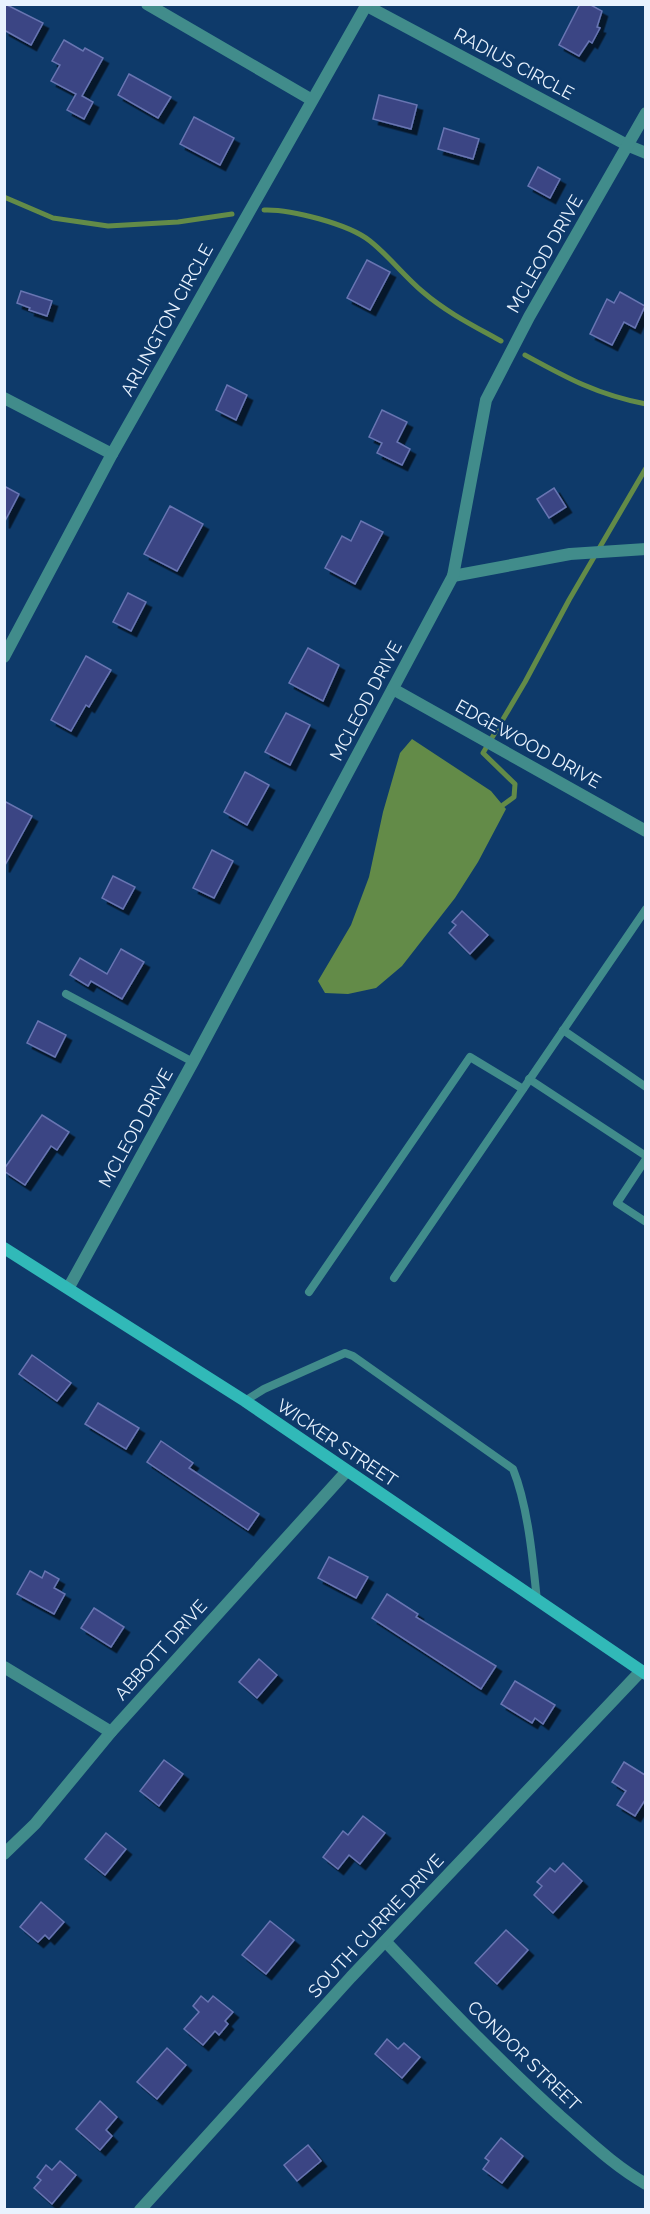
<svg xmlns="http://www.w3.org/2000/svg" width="650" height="2214" font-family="Raleway,sans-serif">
<defs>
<filter id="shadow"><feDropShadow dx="5.5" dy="5.5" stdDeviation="0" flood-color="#0009"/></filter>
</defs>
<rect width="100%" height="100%" fill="#0e3a6a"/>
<!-- water -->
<polygon fill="#638b48" points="412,739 491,791 506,809 478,862 455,898 402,966 376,988 348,994 325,993 318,981 351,925 369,877 383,812 400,753"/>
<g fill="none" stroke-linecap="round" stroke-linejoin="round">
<!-- stream -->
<g stroke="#638b48" stroke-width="5">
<polyline points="4,197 53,218 108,226 178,222 232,214"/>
<path d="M264,210C290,209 349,224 370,241C389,256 404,276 423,292C446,312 474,326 501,341"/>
<path d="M525,355C567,378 598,395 646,404"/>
<polyline points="503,805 514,797 515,784 483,753 525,682 569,600 646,468"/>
</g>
</g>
<!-- building -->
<g fill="#3b4584" stroke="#6875b2" stroke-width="1.5" filter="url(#shadow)">
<polygon points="5,4 43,23 31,45 4,30"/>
<polygon points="580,4 589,4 602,11 597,27 600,28 592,43 589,41 579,56 559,45"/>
<polygon points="64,40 83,51 85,48 103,58 82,96 93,102 84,119 67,110 76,94 51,81 60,65 52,61"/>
<polygon points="129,74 171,97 158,118 118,95"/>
<polygon points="379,95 417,105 411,129 373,119"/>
<polygon points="194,117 234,138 220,165 180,144"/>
<polygon points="444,128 479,139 473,159 438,149"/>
<polygon points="538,167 560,179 550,198 528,186"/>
<polygon points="367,260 390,272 370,310 347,298"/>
<polygon points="21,291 52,301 47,316 29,310 30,308 17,303"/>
<polygon points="620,292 645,306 635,328 624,322 612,345 590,334 607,299 614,303"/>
<polygon points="227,385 247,395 236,420 216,410"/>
<polygon points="382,410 407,422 397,442 410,449 402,465 377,453 382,443 369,437"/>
<polygon points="4,486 19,494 4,523"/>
<polygon points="554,488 566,507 549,518 537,499"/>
<polygon points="170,506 203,524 177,571 144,554"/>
<polygon points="361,521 383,532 355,584 325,568 342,536 351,541"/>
<polygon points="128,593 146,602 131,631 113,622"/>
<polygon points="308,648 339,665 323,701 289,683"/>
<polygon points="86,656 111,670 89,707 86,705 71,731 51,720"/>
<polygon points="286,713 310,725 290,765 265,752"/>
<polygon points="245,772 269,785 247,825 224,812"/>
<polygon points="4,801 32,816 4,867"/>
<polygon points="212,850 233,861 214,898 193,888"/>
<polygon points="113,876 135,887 123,909 102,898"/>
<polygon points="462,911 488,935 470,954 449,933 456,925 452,922"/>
<polygon points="121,949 144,962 122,999 91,981 88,986 70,975 80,958 107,974"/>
<polygon points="38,1021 66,1035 55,1057 27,1043"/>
<polygon points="42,1115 69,1132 57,1150 51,1146 25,1185 4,1171 4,1169"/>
<polygon points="32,1355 71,1383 57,1401 19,1374"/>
<polygon points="98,1403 139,1428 126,1449 85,1424"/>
<polygon points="161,1441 193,1463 189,1468 259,1514 248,1530 147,1462"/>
<polygon points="329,1557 368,1577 356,1598 318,1578"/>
<polygon points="30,1571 42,1578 45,1571 59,1579 54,1588 65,1594 54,1614 17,1594"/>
<polygon points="387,1594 418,1614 416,1617 496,1666 481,1689 372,1618"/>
<polygon points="94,1608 124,1627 111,1647 81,1628"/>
<polygon points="259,1659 277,1675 257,1698 239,1682"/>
<polygon points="515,1681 555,1705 543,1724 535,1718 532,1723 501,1704"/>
<polygon points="164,1760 183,1774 159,1806 140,1791"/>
<polygon points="624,1762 645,1775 645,1800 635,1816 617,1805 626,1791 612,1782"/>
<polygon points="363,1816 385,1833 360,1864 349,1855 338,1869 323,1857 343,1831 348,1835"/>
<polygon points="106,1833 126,1849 105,1875 85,1859"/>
<polygon points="563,1863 582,1881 553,1913 534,1895 542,1886 537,1882 550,1868 555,1872"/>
<polygon points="41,1902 64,1922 49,1939 45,1935 38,1942 20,1927"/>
<polygon points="270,1921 294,1940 266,1974 242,1955"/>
<polygon points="506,1930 528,1950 497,1984 475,1963"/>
<polygon points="201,1996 208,2002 213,1996 233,2012 225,2021 228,2024 219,2035 215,2031 203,2045 184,2029 199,2012 193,2006"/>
<polygon points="387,2039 398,2049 404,2043 420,2057 402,2078 375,2054"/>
<polygon points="167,2048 186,2065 157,2099 137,2082"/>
<polygon points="100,2101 117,2117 106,2130 112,2136 100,2150 76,2129"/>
<polygon points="501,2138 523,2156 502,2183 483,2169 489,2161 485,2158"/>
<polygon points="308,2145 321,2161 297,2181 284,2165"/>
<polygon points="60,2161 76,2175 52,2204 34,2188 41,2180 37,2177 46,2165 52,2170"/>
</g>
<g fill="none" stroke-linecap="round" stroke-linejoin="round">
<!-- lane -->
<g stroke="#418c8b" stroke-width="8">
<polyline points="66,994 193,1062"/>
<polyline points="563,1030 646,1087"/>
<polyline points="529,1079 646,1156"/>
<polyline points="646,1159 617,1203 646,1222"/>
<polyline points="394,1278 646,909"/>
<polyline points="309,1292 470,1057 523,1089"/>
<path d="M245,1401L264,1389L345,1353L353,1356L513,1469C528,1506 533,1561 537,1601"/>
</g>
<!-- street -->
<g stroke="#418c8b" stroke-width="12">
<polyline points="147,4 312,100"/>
<polyline points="367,6 629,146 646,153"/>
<polyline points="4,398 112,454"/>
<polyline points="453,576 570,554 646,549"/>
<polyline points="4,657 112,454 367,4"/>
<polyline points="393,689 646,831"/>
<polyline points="69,1287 193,1062 453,576 486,400 529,317 646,113"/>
<polyline points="4,1667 111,1732"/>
<polyline points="4,1854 35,1824 111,1732 346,1472"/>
<path d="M386,1942C443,2002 499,2061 560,2116C589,2141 613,2165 646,2184"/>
<polyline points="140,2210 351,1977 641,1671"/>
</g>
<!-- secondary -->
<polyline stroke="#31b9b8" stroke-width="12" points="4,1248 245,1401 646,1674"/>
</g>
<g text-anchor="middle" stroke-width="5" stroke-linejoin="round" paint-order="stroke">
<!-- street labels -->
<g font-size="18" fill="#e8f2fe" stroke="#0e3a6a">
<text transform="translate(514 64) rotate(28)" y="6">RADIUS CIRCLE</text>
<text transform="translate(545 254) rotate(-60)" y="6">MCLEOD DRIVE</text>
<text transform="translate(167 320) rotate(-61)" y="6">ARLINGTON CIRCLE</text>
<text transform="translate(366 701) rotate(-62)" y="6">MCLEOD DRIVE</text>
<text transform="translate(528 744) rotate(29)" y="6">EDGEWOOD DRIVE</text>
<text transform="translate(136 1128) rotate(-61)" y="6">MCLEOD DRIVE</text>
<text transform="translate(337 1443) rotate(34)" y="6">WICKER STREET</text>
<text transform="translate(161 1650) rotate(-48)" y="6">ABBOTT DRIVE</text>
<text transform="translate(376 1926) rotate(-47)" y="6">SOUTH CURRIE DRIVE</text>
<text transform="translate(524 2056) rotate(44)" y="6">CONDOR STREET</text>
</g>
</g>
<!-- border -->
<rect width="650" height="2214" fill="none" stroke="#e8f2fe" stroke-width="12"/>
</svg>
